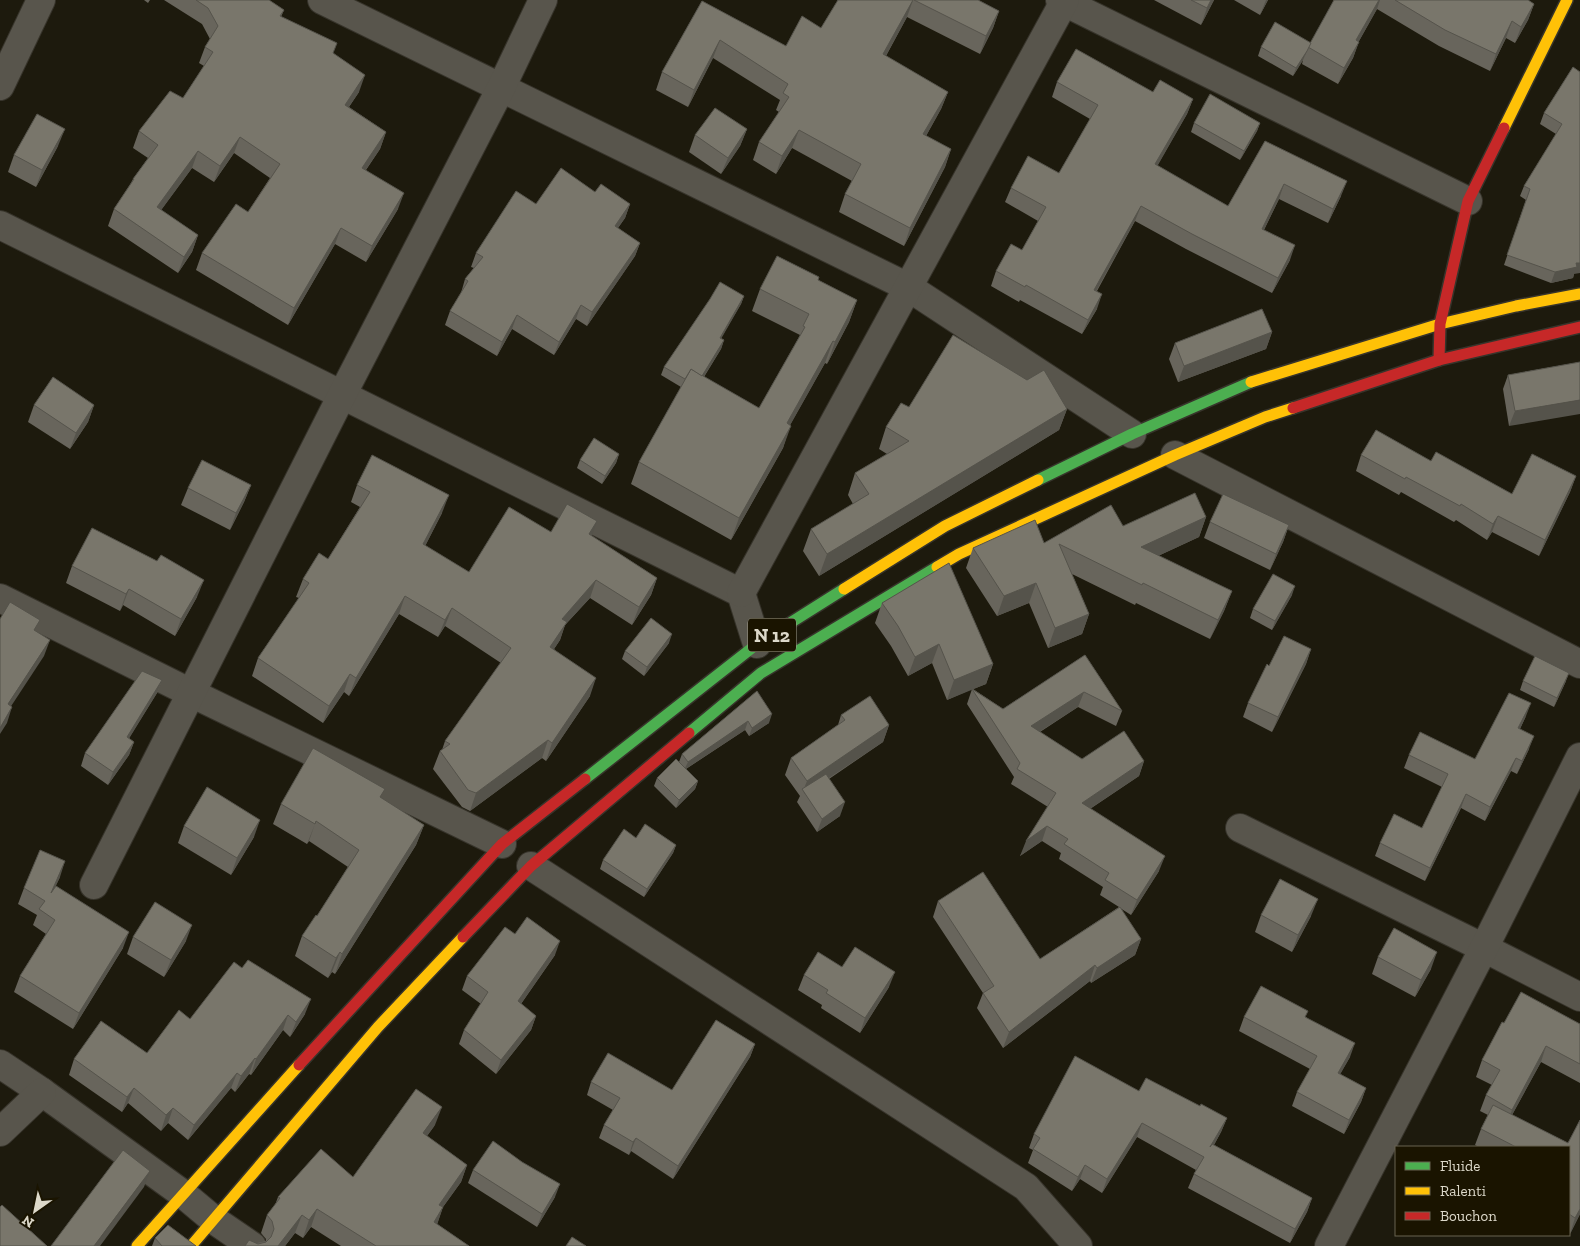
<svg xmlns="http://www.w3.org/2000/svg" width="1580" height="1246" font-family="'Zilla Slab',serif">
<rect width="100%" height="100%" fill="#1d1a0d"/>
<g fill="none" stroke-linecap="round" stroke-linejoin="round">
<!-- street casing -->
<g stroke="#37342b" stroke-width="30">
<g id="street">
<polyline points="322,0 908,287 1132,434"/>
<polyline points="1060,0 1468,201"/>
<polyline points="0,86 41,0"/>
<polyline points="0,225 741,593 757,644"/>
<polyline points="1175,455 1580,664"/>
<polyline points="741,593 1065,0"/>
<polyline points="0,598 191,693 502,844"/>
<polyline points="1240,828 1484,948 1580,997"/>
<polyline points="531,866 1026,1187 1078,1246"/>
<polyline points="94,885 342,395 501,88 543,0"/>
<polyline points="0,1064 42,1092 183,1194 214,1220 252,1246"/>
<polyline points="0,1132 42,1092"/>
<polyline points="1329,1246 1484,948 1580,757"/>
</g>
</g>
<!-- fast casing -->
<g stroke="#37342b" stroke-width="14">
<g id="fast">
<polyline points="1038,480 1132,434 1251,382"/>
<polyline points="689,733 761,673 937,567"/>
<polyline points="585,779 757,644 844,589"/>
</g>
</g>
<!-- slow casing -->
<g stroke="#37342b" stroke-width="14">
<g id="slow">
<polyline points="1504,128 1567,0"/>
<polyline points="1251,382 1440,324 1516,306 1580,294"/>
<polyline points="937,567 959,554 1175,455 1265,417 1293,408"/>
<polyline points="844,589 945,526 1038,480"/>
<polyline points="137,1246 299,1065"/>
<polyline points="191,1246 378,1027 463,937"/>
</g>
</g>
<!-- jam casing -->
<g stroke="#37342b" stroke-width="14">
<g id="jam">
<polyline points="1439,360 1440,324 1468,201 1504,128"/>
<polyline points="1293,408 1439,360 1580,327"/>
<polyline points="463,937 531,866 689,733"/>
<polyline points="299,1065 502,844 585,779"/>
</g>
</g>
<!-- street -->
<use href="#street" stroke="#58554c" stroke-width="28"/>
<!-- fast -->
<use href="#fast" stroke="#4caf50" stroke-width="11"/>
<!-- slow -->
<use href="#slow" stroke="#ffc107" stroke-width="11"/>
<!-- jam -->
<use href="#jam" stroke="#c62828" stroke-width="11"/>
</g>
<!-- wall -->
<g fill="#68655c">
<polygon points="144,0 150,0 148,3"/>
<polygon points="164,0 269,0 284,10 281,17 333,53 359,92 349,107 386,132 380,149 366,170 398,209 366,262 335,244 288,325 196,270 202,253 248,212 270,178 234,153 214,182 192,168 161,210 198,235 192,252 178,273 108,226 114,209 131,183 133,179 148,158 133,148 139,131 183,98 204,66 199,63 205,47 210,39 202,24"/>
<polygon points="838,0 978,0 999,11 993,28 980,54 907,17 886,56 948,92 941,109 926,136 951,149 945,167 904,246 839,212 845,194 852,181 792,148 776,174 753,160 759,142 779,112 776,110 780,100 713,58 688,107 656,90 662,72 702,1 786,46 821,28"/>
<polygon points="1154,0 1214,0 1201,25"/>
<polygon points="1234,0 1268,0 1260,15"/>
<polygon points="1334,0 1528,0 1534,4 1528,20 1515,43 1506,38 1490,71 1439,46 1377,9 1359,41 1353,58 1338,84 1302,64 1303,60 1293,76 1258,56 1261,47 1311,43"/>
<polygon points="1573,67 1574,274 1573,278 1551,283 1504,265 1526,200 1520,196 1524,186 1556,134 1540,124 1544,113"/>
<polygon points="1057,82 1153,92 1193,99 1187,114 1157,166 1228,206 1265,141 1341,196 1328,223 1279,199 1264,230 1290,260 1272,293 1186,249 1135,221 1097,291 1097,309 1082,334 1020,300 1019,302 991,286 996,271 1022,250 1038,221 1005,202 1011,188 1059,173 1090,119 1052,97"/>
<polygon points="1194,123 1260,123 1257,131 1240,160 1191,132"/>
<polygon points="747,129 740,146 721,174 689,152 695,135"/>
<polygon points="58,146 36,187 8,172 14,155"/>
<polygon points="595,192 630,204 625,218 618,228 640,243 635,256 587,326 576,319 554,355 512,329 497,356 445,325 450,311 461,293 465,279 474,268 471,267 476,253 536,204"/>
<polygon points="818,280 857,300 849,322 827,364 825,363 790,425 783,448 731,540 631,484 639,462 681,387 661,375 664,367 744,296 741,304 721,338 724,340 721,349 704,377 759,408 798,339 800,335 752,311 760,289"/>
<polygon points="1272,332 1266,349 1178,382 1169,359 1175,343"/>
<polygon points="1580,362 1509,426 1503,389 1508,375"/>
<polygon points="34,405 94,405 88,422 70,449 28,422"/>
<polygon points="909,407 1067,409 1059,430 819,576 803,551 811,529 853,504 848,495 855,473 887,454 879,449 886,427"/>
<polygon points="619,454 616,463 602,484 577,468 580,460"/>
<polygon points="1361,455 1431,461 1512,494 1576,476 1570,492 1539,556 1492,532 1487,540 1456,520 1454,522 1401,492 1399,495 1356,471"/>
<polygon points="251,485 244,502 230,530 181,505 188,488"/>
<polygon points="357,485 442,513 425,546 469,572 551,532 592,536 657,578 651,595 632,625 590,598 565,625 560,640 554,649 590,696 546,761 542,758 470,811 462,807 433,769 440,751 442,750 445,741 501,663 445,626 438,637 399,614 349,696 344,692 323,723 252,676 258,658 299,598 296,597 303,579 328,559 360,507 351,502"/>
<polygon points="1206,517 1199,537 1158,556 1232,591 1224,611 1210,639 1136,603 1135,605 1072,574 1089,614 1082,634 1048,648 1029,603 997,616 966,568 973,548 1044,543 1123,526"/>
<polygon points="1210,522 1289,525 1283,542 1270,570 1204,538"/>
<polygon points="72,566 197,597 175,636 123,605 120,611 66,583"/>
<polygon points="1292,595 1272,630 1250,618 1253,609"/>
<polygon points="882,603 993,664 986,684 973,689 1003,709 1085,655 1122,711 1116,726 1078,707 1040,732 1082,759 1144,761 1139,776 1090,809 1159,871 1131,915 1120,908 1141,939 1135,955 1091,983 1090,981 1003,1048 977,1008 983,993 933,917 938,901 1040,959 1119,907 1100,895 1103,887 1059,859 1061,853 1042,841 1020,856 1048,807 1011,784 1014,777 967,704 972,689 947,700 932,663 908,676 891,646 875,623"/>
<polygon points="669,643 644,676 622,659 625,651"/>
<polygon points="1311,649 1306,664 1272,732 1243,717 1248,703 1269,666"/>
<polygon points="162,680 157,693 129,738 134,742 129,755 108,785 81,766 85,753"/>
<polygon points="1523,681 1566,681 1554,707 1520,690"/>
<polygon points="757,691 769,723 749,736 745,730 686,769 698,781 695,789 676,808 654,786 657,778 679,762 682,754"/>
<polygon points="841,715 889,725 883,742 829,779 840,816 817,832 797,802 800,796 785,775 791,758 838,725"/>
<polygon points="1526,716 1520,729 1529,749 1517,774 1511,771 1485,821 1461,808 1425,881 1375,856 1380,843 1422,828 1442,787 1404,768 1409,755 1475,759"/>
<polygon points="382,799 424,825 416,845 335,974 332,972 328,978 295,956 302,936 317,916 348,867 309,841 307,844 273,824 281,804"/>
<polygon points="184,826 254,837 231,875 178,843"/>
<polygon points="636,838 676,845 673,853 644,897 600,869 603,860"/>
<polygon points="60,877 55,887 123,948 73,1029 14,992 20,976 46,934 33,925 37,915 18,904 24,888"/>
<polygon points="1261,915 1311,916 1292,952 1255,932"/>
<polygon points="515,934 555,955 521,1004 536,1016 531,1030 496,1074 459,1044 464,1030 481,1004 462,990 467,976"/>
<polygon points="133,937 186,941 164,977 127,954"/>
<polygon points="1378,957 1431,969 1415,997 1372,974"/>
<polygon points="842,967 889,987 860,1033 821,1008 822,1005 798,990 804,975"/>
<polygon points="305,1014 290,1037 283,1030 251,1075 249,1074 235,1092 231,1088 188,1140 168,1123 161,1131 128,1103 122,1112 69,1075 74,1059 147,1053 190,1019"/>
<polygon points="1244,1017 1306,1017 1350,1057 1340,1074 1366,1088 1361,1102 1344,1134 1292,1106 1297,1092 1310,1069 1239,1031"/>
<polygon points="1504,1023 1580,1024 1580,1083 1541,1062 1512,1115 1568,1143 1580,1120 1580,1214 1570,1234 1569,1233 1569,1147 1479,1147 1475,1145 1481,1129 1488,1115 1480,1111 1486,1095 1492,1085 1476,1077 1482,1060"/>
<polygon points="755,1044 750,1057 673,1179 631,1151 629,1155 599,1138 604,1125 613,1110 587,1095 591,1082 672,1090"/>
<polygon points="1139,1091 1200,1106 1227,1118 1221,1132 1214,1145 1312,1198 1307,1212 1290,1243 1188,1188 1194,1174 1196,1170 1137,1137 1102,1193 1080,1179 1072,1191 1028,1163 1033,1150 1029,1148 1034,1134"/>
<polygon points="435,1125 427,1136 467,1165 461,1182 443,1207 437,1224 469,1246 341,1246 311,1227 303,1238 295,1233 285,1246 245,1246 266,1241 266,1239 261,1233 267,1215 275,1205 278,1197 353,1177"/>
<polygon points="473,1170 555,1197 537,1227 468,1183"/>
<polygon points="155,1238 196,1246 152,1246"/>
</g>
<!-- shaded-wall -->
<g fill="#55534b">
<polygon points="913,0 907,17 877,72 883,54"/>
<polygon points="1211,0 1214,0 1201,25 1207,8"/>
<polygon points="1266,0 1268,0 1260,15"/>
<polygon points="1379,0 1380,0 1377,9 1350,57 1356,40"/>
<polygon points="1534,4 1528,20 1515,43 1521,27"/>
<polygon points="999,11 993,28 980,54 986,36"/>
<polygon points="1512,21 1506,38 1490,71 1496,54"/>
<polygon points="720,40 713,58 688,107 694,90"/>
<polygon points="1359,42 1353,58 1338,84 1344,68"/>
<polygon points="1307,51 1303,60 1293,76 1296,68"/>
<polygon points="365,75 359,92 339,121 345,105"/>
<polygon points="948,92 941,109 917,152 923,134"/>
<polygon points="1193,99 1187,114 1150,179 1155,164"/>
<polygon points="1260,123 1257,131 1240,160 1244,151"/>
<polygon points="65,129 58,146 36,187 42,170"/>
<polygon points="747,129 740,146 721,174 728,158"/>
<polygon points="799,130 792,148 776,174 782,156"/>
<polygon points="386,132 380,149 356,184 362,168"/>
<polygon points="240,137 234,153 214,182 220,166"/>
<polygon points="951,149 945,167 904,246 910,228"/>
<polygon points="198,151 192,168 151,224 157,207"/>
<polygon points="1347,181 1341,196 1328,223 1333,209"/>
<polygon points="1284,184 1279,199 1257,244 1262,229"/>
<polygon points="404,193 398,209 366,262 372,246"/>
<polygon points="630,204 625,218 610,239 615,226"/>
<polygon points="1141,206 1135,221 1089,304 1094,290"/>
<polygon points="341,228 335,244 288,325 294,308"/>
<polygon points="198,235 192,252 178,273 184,257"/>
<polygon points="640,243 635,256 587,326 592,312"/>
<polygon points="1295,245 1290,260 1272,293 1278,278"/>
<polygon points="1576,263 1580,263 1580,273 1574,274 1573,278 1551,283 1555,272"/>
<polygon points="1102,294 1097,309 1082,334 1088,320"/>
<polygon points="744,296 741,304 717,346 720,338"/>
<polygon points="857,300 849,322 827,364 835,342"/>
<polygon points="581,305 576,319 554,355 559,342"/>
<polygon points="517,315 512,329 497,356 502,342"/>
<polygon points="1272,332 1266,349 1178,382 1184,366"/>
<polygon points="724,340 721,349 693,394 696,385"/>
<polygon points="833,341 825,363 779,445 787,423"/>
<polygon points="1580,400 1580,414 1509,426 1515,411"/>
<polygon points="94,405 88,422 70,449 76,433"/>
<polygon points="1067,409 1059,430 819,576 827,554"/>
<polygon points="791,426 783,448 731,540 739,518"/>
<polygon points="619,454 616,463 602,484 605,476"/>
<polygon points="1576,476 1570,492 1539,556 1545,540"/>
<polygon points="251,485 244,502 230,530 236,513"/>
<polygon points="449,495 442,513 417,562 423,544"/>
<polygon points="1498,516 1492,532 1487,540 1493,524"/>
<polygon points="1206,517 1199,537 1134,567 1141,547"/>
<polygon points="597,521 591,539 589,534"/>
<polygon points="1289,525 1283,542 1270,570 1276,554"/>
<polygon points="657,578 651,595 632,625 639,607"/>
<polygon points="204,580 197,597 175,636 181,619"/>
<polygon points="596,580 590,598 565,625 560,640 544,664 550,647 562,619"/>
<polygon points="1036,583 1029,603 997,616 1004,596"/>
<polygon points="1295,586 1292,595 1272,630 1275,621"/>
<polygon points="129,589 123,605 120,611 126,594"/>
<polygon points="1232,591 1224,611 1210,639 1218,620"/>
<polygon points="405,596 399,614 349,696 356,678"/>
<polygon points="452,608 445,626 438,637 445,620"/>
<polygon points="1089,614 1082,634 1048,648 1055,628"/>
<polygon points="672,634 669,643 644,676 647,667"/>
<polygon points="50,640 44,656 2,720 8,704"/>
<polygon points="939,644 932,663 908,676 915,657"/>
<polygon points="1311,649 1306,664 1272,732 1278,717"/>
<polygon points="993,664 986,684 947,700 954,680"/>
<polygon points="1569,673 1566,681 1554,707 1557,698"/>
<polygon points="350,674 344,692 323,723 329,706"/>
<polygon points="596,678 590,696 546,761 552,743"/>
<polygon points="162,680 157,693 122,750 127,737"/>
<polygon points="1084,692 1078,707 1025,741 1031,726"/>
<polygon points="1531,703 1526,716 1514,741 1518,728"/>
<polygon points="12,707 7,723 0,734 0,728"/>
<polygon points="772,714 769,723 749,736 752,728"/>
<polygon points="748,721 745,730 684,770 688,762"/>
<polygon points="889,725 883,742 805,794 803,791 807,781"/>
<polygon points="1534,736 1529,749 1517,774 1522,761"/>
<polygon points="548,740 542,758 470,811 476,793"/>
<polygon points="134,742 129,755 108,785 113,772"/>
<polygon points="1516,758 1511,771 1485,821 1490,807"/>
<polygon points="1144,761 1139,776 1076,818 1082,803"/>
<polygon points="698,781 695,789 676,808 679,800"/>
<polygon points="1466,794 1461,808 1425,881 1430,868"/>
<polygon points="845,802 840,816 817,832 822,819"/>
<polygon points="260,820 254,837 231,875 237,858"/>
<polygon points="316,821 309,841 307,844 315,824"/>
<polygon points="424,825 416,845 335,974 342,954"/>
<polygon points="1047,826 1042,841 1020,856 1026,841"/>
<polygon points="676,845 673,853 644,897 647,889"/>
<polygon points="1165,856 1159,871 1131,915 1137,900"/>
<polygon points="65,861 60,877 45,909 51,893"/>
<polygon points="1318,899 1311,916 1292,952 1298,935"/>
<polygon points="192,925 186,941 164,977 171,960"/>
<polygon points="129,932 123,948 73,1029 79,1013"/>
<polygon points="1141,939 1135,955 1091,983 1097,968"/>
<polygon points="560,941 555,955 513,1015 518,1001"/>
<polygon points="340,952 332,972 328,978 336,958"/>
<polygon points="1437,952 1431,969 1415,997 1421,980"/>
<polygon points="1095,965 1090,981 1003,1048 1009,1032"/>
<polygon points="895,972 889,987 860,1033 865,1018"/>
<polygon points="311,999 305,1014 290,1037 296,1022"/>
<polygon points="288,1015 283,1030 251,1075 256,1059"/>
<polygon points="536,1016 531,1030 496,1074 501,1060"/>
<polygon points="1355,1043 1350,1057 1333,1087 1338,1073"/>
<polygon points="755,1044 750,1057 673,1179 678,1166"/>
<polygon points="1546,1046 1541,1062 1506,1126 1512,1110"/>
<polygon points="255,1058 249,1074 235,1092 241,1076"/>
<polygon points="237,1073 231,1088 188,1140 194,1125"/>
<polygon points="134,1088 128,1103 122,1112 127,1097"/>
<polygon points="1366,1088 1361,1102 1344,1134 1349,1120"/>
<polygon points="442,1107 435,1125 416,1151 423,1133"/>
<polygon points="173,1108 168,1123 161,1131 166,1115"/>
<polygon points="1227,1118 1221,1132 1205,1161 1210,1147"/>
<polygon points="1142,1123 1137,1137 1102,1193 1107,1179"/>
<polygon points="636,1138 631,1151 629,1155 633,1142"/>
<polygon points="467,1165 461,1182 432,1222 439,1205"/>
<polygon points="1085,1165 1080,1179 1072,1191 1078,1177"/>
<polygon points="150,1171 144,1187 100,1246 94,1246"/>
<polygon points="560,1184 555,1197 537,1227 542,1214"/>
<polygon points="1312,1198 1307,1212 1290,1243 1295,1229"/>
<polygon points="443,1207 437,1225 434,1222"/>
<polygon points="317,1209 311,1227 303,1238 309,1220"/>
<polygon points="1580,1209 1580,1214 1570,1234 1575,1218"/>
<polygon points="302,1215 295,1233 285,1246 278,1246"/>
</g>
<!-- building -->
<g fill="#79766b" stroke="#55534b">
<polygon points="196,0 269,0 284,10 280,16 337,43 333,53 365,75 345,105 386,132 362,168 404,193 372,246 341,228 294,308 202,253 236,204 248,212 280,164 240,137 220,166 198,151 157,207 198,235 184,257 114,209 134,179 133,179 158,145 139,131 170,91 183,98 213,52 205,47 218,26 208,8"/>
<polygon points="838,0 913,0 883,54 948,92 923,134 951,149 910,228 845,194 861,164 799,130 782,156 759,142 789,97 783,93 788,84 720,40 694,90 662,72 702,1 786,46 802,16 821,28"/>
<polygon points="914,0 978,0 999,11 986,36"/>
<polygon points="1191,0 1211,0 1207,8"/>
<polygon points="1334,0 1379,0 1356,40 1359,42 1344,68 1308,47"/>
<polygon points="1395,0 1528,0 1534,4 1521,27 1512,21 1496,54 1445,30"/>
<polygon points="1275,22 1311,43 1307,51 1296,68 1261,47"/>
<polygon points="1076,49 1153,92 1160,80 1193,99 1155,164 1228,206 1265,141 1347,181 1333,209 1284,184 1262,229 1295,245 1278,278 1192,234 1141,206 1094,290 1102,294 1088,320 1026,285 1025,287 996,271 1011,244 1022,250 1046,207 1011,188 1028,156 1059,173 1098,105 1057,82"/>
<polygon points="1573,67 1580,72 1580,263 1576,263 1577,267 1555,272 1507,255 1530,189 1524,186 1562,124 1544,113"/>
<polygon points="1210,94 1260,123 1244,151 1194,123"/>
<polygon points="715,108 747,129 728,158 695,135"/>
<polygon points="37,114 65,129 42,170 14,155"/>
<polygon points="561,168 595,192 601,184 630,204 615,226 640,243 592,312 581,305 559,342 517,315 502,342 450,311 468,281 465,279 483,257 476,253 516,191 536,204"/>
<polygon points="777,256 819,277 818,280 857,300 835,342 833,341 787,423 791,426 739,518 639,462 691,369 759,408 805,327 803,326 809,314 760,289"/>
<polygon points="720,282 744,296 720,338 724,340 702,376 691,369 685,379 664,367 710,299"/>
<polygon points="1262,309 1272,332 1184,366 1175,343"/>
<polygon points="953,335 1027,380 1044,370 1067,409 827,554 811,529 869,494 855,473 909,441 886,427 901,403 909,407"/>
<polygon points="1580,362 1580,400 1515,411 1508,375"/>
<polygon points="53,377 94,405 76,433 34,405"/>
<polygon points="1376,430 1431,461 1436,452 1512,494 1532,454 1576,476 1545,540 1498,516 1493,524 1461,504 1460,506 1406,477 1405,479 1361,455"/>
<polygon points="594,438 619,454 605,476 580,460"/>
<polygon points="372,455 449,495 423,544 469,572 509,507 551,532 567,504 597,521 589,534 657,578 639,607 596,580 562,619 567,622 550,647 596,678 552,743 548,740 476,793 468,790 440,751 450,744 445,741 511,648 452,608 445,620 405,596 356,678 350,674 329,706 258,658 309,583 303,579 319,553 328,559 370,492 357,485"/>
<polygon points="202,460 251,485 236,513 188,488"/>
<polygon points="1195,493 1206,517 1141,547 1232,591 1218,620 1143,583 1142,585 1059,544 1089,614 1055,628 1036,583 1004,596 973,548 1035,520 1044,543 1111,505 1123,526"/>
<polygon points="1223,494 1289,525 1276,554 1210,522"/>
<polygon points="92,528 157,561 161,555 204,580 181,619 129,589 126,594 72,566"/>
<polygon points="949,563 993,664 954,680 939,644 915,657 898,626 882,603"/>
<polygon points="1273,574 1295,586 1275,621 1253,609"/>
<polygon points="10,602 40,620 34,630 50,640 8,704 12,707 0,728 0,619"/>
<polygon points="651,618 672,634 647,667 625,651"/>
<polygon points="1284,636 1311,649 1278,717 1248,703 1267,664 1269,666"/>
<polygon points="1085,655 1122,711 1084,692 1031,726 1082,759 1124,731 1144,761 1082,803 1165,856 1137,900 1105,880 1109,873 1064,844 1068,839 1047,826 1026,841 1056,793 1017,769 1020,763 972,689 1003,709"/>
<polygon points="1535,656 1569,673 1557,698 1523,681"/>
<polygon points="142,671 162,680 127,737 134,742 113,772 85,753"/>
<polygon points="757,691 772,714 752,728 748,721 688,762 682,754"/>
<polygon points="1509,693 1531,703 1518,728 1534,736 1522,761 1516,758 1490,807 1466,794 1430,868 1380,843 1394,814 1422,828 1448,774 1409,755 1420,732 1475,759"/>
<polygon points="870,696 889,725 807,781 791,758 845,720 841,715"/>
<polygon points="313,748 385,789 380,797 424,825 342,954 340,952 336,958 302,936 316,915 317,916 359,850 316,821 315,824 281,804"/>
<polygon points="676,759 698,781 679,800 657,778"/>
<polygon points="826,774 845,802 822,819 802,789"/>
<polygon points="207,787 260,820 237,858 184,826"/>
<polygon points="645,824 676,845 647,889 603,860 624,829 636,838"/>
<polygon points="40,850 65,861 51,893 56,886 129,932 79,1013 20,976 55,920 39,909 45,901 24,888"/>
<polygon points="983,872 1040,959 1120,907 1141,939 1097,968 1095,965 1009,1032 983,993 994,986 938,901"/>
<polygon points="1280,879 1318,899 1298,935 1261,915"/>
<polygon points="155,902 192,925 171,960 133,937"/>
<polygon points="527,917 560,941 518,1001 536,1016 501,1060 464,1030 488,992 467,976 505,927 515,934"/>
<polygon points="1394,928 1437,952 1421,980 1378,957"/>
<polygon points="855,947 895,972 865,1018 826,993 828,990 804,975 818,952 842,967"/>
<polygon points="248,960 311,999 296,1022 288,1015 256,1059 255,1058 241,1076 237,1073 194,1125 173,1108 166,1115 134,1088 127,1097 74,1059 101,1021 147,1053 179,1010 190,1019 234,962 242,968"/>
<polygon points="1261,986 1308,1011 1305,1017 1355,1043 1338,1073 1366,1088 1349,1120 1297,1092 1317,1056 1244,1017"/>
<polygon points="1521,992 1580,1024 1580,1064 1546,1046 1512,1110 1486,1095 1500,1070 1482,1060 1502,1022 1504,1023"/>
<polygon points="716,1020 755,1044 678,1166 636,1138 633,1142 604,1125 620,1098 591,1082 608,1053 672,1090"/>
<polygon points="1075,1056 1139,1091 1146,1078 1200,1106 1201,1104 1227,1118 1210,1147 1212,1144 1312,1198 1295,1229 1194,1174 1204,1157 1142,1123 1107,1179 1085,1165 1078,1177 1033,1149 1040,1138 1034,1134"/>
<polygon points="416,1089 442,1107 423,1133 467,1165 439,1205 443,1207 434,1222 469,1246 376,1246 317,1209 309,1220 302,1215 278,1246 245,1246 249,1240 258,1244 266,1242 271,1237 274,1229 272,1221 267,1215 280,1198 278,1197 321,1149 353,1177"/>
<polygon points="1493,1105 1568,1143 1580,1120 1580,1209 1575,1218 1569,1214 1569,1147 1516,1147 1481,1129"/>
<polygon points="493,1141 522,1162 560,1184 542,1214 473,1170"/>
<polygon points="123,1150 150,1171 94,1246 51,1246"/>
<polygon points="2,1205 47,1246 0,1246 0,1207"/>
<polygon points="168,1225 196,1246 162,1246 155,1238"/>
<polygon points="572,1237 586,1246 566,1246"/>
</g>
<g text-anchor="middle" stroke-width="5" stroke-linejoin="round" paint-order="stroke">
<!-- shield labels -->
<rect fill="#1a1400" stroke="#a29e8d" stroke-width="1" x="748" y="618.5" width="48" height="33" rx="4"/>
<g font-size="19" font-weight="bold" fill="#ddd9ca">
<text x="772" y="642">N 12</text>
</g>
</g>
<!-- legend -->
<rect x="1395" y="1146" width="175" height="90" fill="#1a1400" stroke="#686351"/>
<rect x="1405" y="1162" width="25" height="8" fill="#4caf50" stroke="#686351"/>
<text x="1440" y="1171" font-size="15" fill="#ddd9ca">Fluide</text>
<rect x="1405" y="1187" width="25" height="8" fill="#ffc107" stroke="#686351"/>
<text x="1440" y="1196" font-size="15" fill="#ddd9ca">Ralenti</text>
<rect x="1405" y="1212" width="25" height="8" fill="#c62828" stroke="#686351"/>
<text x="1440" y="1221" font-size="15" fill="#ddd9ca">Bouchon</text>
<!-- north arrow -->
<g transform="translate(35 1211) rotate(213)" stroke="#1a1400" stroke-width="4" paint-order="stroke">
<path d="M0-4L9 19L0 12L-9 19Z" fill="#ddd9ca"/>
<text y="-8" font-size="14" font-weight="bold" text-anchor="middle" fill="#ddd9ca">N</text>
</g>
</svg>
